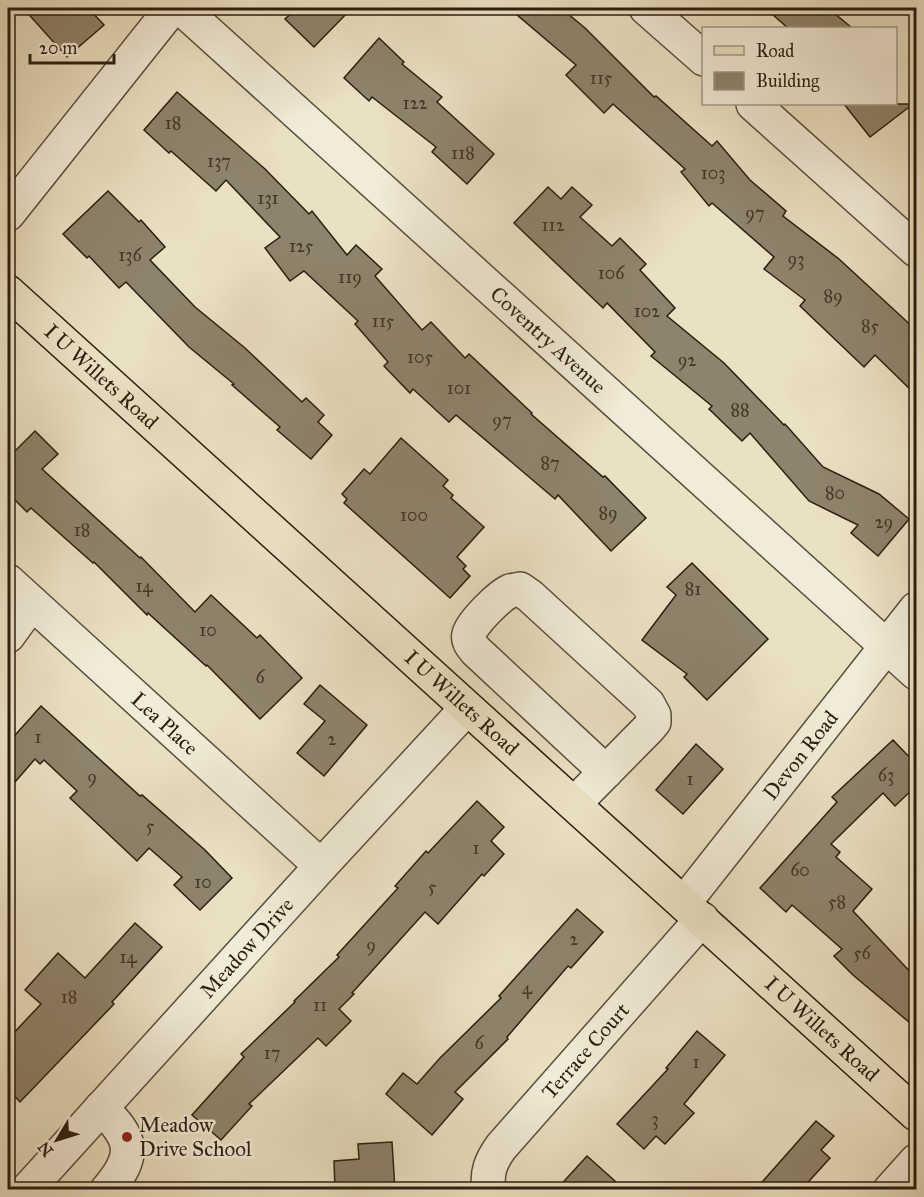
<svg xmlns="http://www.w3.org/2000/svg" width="924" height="1197" font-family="'IM FELL Great Primer',serif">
<rect width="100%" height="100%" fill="#eae0c2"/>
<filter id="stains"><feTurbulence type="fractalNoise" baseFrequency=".00333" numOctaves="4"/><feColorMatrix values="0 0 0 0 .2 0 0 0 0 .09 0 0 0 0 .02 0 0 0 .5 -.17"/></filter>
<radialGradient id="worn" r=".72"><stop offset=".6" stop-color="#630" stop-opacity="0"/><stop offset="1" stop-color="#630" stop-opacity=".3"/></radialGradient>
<!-- building -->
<g fill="#8e836c" stroke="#2a1e0e" stroke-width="1.5">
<polygon points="23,8 88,8 104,25 67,57"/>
<polygon points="297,8 352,8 314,47 285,19"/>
<polygon points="509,8 561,8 585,28 654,97 656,96 712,146 717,141 750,180 786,211 783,216 839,259 916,330 916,395 875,355 864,367 800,306 805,300 764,269 774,257 712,203 709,206 681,172 685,169 613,104 604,113 566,75 576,65"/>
<polygon points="765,8 828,8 852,28 788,28"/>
<polygon points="379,38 404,62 402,64 442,97 437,102 494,154 467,184 432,152 436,147 372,97 369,101 344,78"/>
<polygon points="177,92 265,169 309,214 312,211 347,255 356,245 382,269 375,276 422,330 431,322 465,358 469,354 532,413 531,414 603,477 605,476 646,518 611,551 558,495 555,499 456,415 449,422 413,389 410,393 384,366 388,362 355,324 358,321 304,271 290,281 265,248 280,237 226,180 216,191 171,151 169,153 144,130"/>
<polygon points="844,104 913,104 870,137"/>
<polygon points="548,187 561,199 572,187 592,205 580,217 612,246 620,238 646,264 640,270 675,308 667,316 724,363 784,425 785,424 823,467 879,494 909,519 878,556 851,533 858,525 809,501 750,433 742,441 709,409 712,406 651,356 655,352 607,303 603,308 514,223"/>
<polygon points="108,191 139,222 141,220 165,247 150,260 195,307 245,348 302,402 306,398 324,415 318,422 332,435 311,459 277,430 280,427 232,385 234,384 189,347 126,282 119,288 89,256 87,258 63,234"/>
<polygon points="35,431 58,454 42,469 140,558 141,557 195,612 211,595 257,638 260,635 302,678 260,719 207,665 206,666 148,613 147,615 94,562 93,563 31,508 27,512 8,493 8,458"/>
<polygon points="401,438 448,480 443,486 453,495 451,498 484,527 457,557 466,566 463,569 470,576 450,598 344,503 347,499 342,494 364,469 370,474"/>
<polygon points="692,563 768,639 707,700 684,677 687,674 642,640 676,595 667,587"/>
<polygon points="320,685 367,725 324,776 297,753 325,721 304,704"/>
<polygon points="41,706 140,796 142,795 205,850 232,878 200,910 174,885 182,877 149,848 137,861 70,798 77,791 44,760 40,764 35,759 8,790 8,743"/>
<polygon points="893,740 916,764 916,786 895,806 883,793 831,844 840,852 836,857 872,889 853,911 916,978 916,1028 853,975 834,956 842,949 792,905 786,912 760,888 837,802 832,797"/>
<polygon points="696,744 723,769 683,814 656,790"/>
<polygon points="477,801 504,827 491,841 504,854 484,876 482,874 438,924 425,912 352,993 354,994 339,1009 351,1021 326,1046 318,1038 249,1104 252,1106 221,1140 192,1115 244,1057 241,1054 295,1002 294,1001 339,957 337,955 398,888 395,886 426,851 428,853"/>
<polygon points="577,909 603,932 571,968 568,966 507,1037 508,1039 455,1092 463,1099 432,1135 386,1094 403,1073 417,1084 440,1058 501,998 499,996"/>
<polygon points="135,923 162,947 112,1002 114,1004 20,1102 8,1089 8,1039 41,1004 25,990 58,953 85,978"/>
<polygon points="697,1031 725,1055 684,1104 694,1113 665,1144 656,1136 644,1149 617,1124 668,1069 666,1068"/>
<polygon points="816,1121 834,1136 821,1150 830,1158 801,1190 755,1190"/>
<polygon points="392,1142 395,1190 335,1190 334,1161 359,1159 358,1144"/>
<polygon points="587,1156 625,1190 556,1190"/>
</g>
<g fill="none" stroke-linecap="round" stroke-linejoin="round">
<!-- minor casing -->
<g stroke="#5a4e3b" stroke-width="36">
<g id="minor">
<path id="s1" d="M181,8L916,673"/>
<polyline points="646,8 704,59"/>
<polyline points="753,104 916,250"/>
<polyline points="8,214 172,8"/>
<path id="s2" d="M8,581L321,866"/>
<polyline points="8,636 32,603"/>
<path d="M574,804L648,729L654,722V715L648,704L530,596L520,589C517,590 513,590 510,591C499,596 472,623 469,634C467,641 472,646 476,651L606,772"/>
<path id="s3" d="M684,903L916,609"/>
<path d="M101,1108C133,1138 137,1155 107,1190"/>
<path id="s4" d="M27,1190L321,866L467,708"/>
<path id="s5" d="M489,1190C486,1173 491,1161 501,1147L702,919"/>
<polyline points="890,1190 916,1161"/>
</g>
</g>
<!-- major casing -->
<g stroke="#2a1e0e" stroke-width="36">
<g id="major">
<path id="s6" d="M8,292L916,1114"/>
</g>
</g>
<!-- minor -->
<use href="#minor" stroke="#f1ebd7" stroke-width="33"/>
<!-- major -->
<use href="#major" stroke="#eae0c2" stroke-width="33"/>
</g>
<!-- markers -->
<circle fill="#8f2418" stroke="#f1ebd7" stroke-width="2" cx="127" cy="1137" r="6"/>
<g text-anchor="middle" stroke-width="5" stroke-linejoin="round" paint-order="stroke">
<!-- number labels -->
<g font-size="18" fill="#433726">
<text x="601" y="84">115</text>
<text x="415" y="109">122</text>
<text x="173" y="129">18</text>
<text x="463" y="159">118</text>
<text x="219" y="167">137</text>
<text x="713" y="179">103</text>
<text x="268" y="204">131</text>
<text x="755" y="219">97</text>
<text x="553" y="231">112</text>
<text x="301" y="252">125</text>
<text x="130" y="261">136</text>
<text x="796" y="265">93</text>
<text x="611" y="279">106</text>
<text x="350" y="283">119</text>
<text x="833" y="302">89</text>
<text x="647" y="317">102</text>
<text x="383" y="327">115</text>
<text x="870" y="332">85</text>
<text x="420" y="363">105</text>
<text x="687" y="366">92</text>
<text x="459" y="394">101</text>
<text x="740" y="416">88</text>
<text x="502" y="426">97</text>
<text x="550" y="469">87</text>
<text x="835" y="499">80</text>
<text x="608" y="519">89</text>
<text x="414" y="521">100</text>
<text x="884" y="528">29</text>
<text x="82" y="536">18</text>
<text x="144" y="592">14</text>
<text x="693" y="595">81</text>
<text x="208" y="636">10</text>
<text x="260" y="683">6</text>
<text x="38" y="743">1</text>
<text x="332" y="745">2</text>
<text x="886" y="781">63</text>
<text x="92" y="783">9</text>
<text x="690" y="785">1</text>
<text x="150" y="832">5</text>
<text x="476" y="854">1</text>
<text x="800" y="876">60</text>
<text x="203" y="888">10</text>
<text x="432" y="893">5</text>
<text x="837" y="908">58</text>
<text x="574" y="945">2</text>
<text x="371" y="951">9</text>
<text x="862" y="959">56</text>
<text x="128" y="963">14</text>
<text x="527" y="994">4</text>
<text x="69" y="1003">18</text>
<text x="320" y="1011">11</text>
<text x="479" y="1049">6</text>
<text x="272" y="1059">17</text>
<text x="696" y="1068">1</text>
<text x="655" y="1125">3</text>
</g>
<!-- street labels -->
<g font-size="21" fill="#2a1e0e" stroke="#f1ebd7">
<text dy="7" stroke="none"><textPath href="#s1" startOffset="495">Coventry Avenue</textPath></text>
<text dy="7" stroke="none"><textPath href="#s6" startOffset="126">I U Willets Road</textPath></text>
<text dy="7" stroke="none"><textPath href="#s6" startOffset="612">I U Willets Road</textPath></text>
<text dy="7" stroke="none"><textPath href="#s2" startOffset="212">Lea Place</textPath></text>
<text dy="7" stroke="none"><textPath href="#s3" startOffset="188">Devon Road</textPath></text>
<text dy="7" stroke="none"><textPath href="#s4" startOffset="327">Meadow Drive</textPath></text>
<text dy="7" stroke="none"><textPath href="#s6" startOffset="1098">I U Willets Road</textPath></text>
<text dy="7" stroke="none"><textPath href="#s5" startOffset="174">Terrace Court</textPath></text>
</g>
<!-- poi labels -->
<g font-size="21" fill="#2a1e0e" stroke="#f1ebd7" text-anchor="start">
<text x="139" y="1132">Meadow<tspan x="139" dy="24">Drive School</tspan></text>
</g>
</g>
<!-- margin -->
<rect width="924" height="1197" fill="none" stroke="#eae0c2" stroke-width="30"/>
<rect x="9" y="9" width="906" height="1179" fill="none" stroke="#2a1e0e" stroke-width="3"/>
<rect x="15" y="15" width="894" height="1167" fill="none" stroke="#2a1e0e" stroke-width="1.5"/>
<!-- legend -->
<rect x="702" y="27" width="195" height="78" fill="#f1ebd7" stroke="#a19987" stroke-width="1.5"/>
<rect x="714" y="46" width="30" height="9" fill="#eae0c2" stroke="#a19987" stroke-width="1.5"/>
<text x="756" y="57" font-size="18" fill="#2a1e0e">Road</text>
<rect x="714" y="72" width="30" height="18" fill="#8e836c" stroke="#a19987" stroke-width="1.5"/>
<text x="756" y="87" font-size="18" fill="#2a1e0e">Building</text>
<!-- north arrow -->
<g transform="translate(57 1140) rotate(232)" stroke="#f1ebd7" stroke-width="4.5" paint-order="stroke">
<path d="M0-4.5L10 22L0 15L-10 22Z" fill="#2a1e0e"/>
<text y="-9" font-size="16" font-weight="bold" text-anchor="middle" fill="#2a1e0e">N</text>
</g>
<!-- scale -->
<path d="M30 54v9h84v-9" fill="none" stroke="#2a1e0e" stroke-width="3"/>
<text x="39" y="54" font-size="18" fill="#2a1e0e" stroke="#f1ebd7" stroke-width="4.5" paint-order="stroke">20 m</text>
<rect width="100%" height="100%" filter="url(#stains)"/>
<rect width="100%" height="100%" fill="url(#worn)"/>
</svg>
